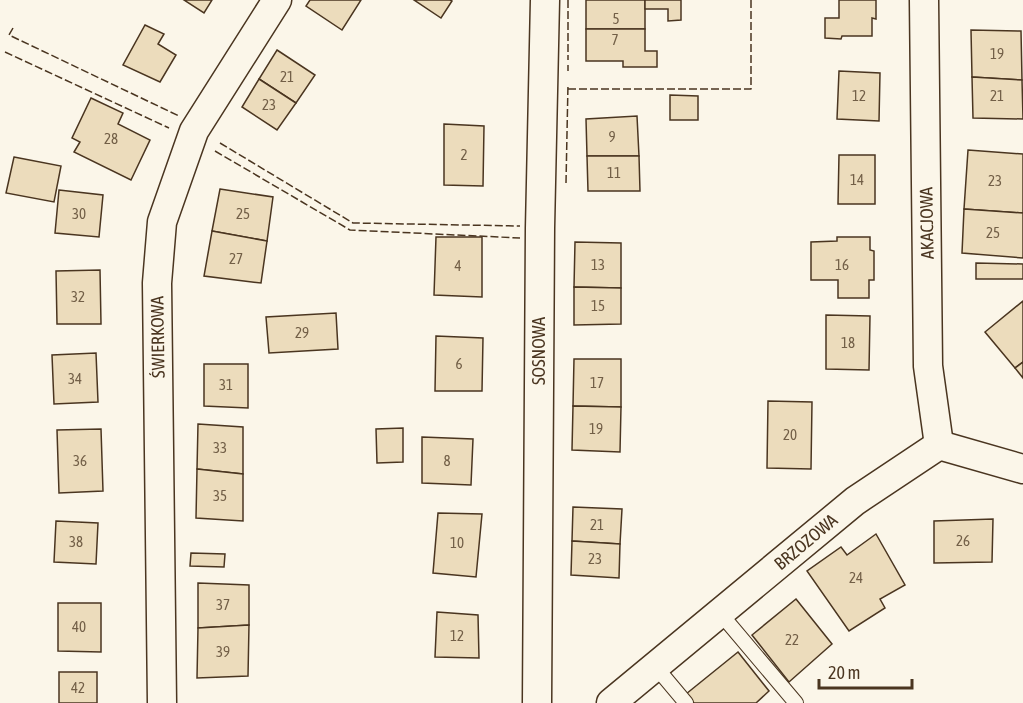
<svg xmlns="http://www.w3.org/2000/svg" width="1023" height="703" font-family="'Asap Condensed',sans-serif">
<rect width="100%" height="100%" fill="#fbf6e9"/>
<!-- building -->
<g fill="#ecdcbc" stroke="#4a3520" stroke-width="1.5">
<polygon points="184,0 212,0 204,13"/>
<polygon points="310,0 361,0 342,30 306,6"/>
<polygon points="414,0 450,0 452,1 441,18"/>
<rect x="586" y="0" width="59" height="29"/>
<polygon points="645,0 681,0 681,20 668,21 668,9 645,9"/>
<polygon points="839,0 876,0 876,19 872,18 872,36 842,36 841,39 825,38 825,18 839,18"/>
<polygon points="145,25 164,34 158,44 176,55 160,82 123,65"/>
<polygon points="586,29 645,29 645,51 657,51 657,67 623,67 623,61 586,61"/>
<polygon points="971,30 1021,31 1022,80 972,77"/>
<polygon points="277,50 315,75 296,103 259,79"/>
<polygon points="839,71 880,73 879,121 837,119"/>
<polygon points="972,77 1022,80 1023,119 973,118"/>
<polygon points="259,79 296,103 277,130 242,107"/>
<polygon points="670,95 698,96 698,120 670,120"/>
<polygon points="91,98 123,113 118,124 150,140 131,180 74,152 80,142 72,138"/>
<polygon points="637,116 639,156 587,156 586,119"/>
<polygon points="444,124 484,126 483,186 444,185"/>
<polygon points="968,150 1023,154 1023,213 964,209"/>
<polygon points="839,155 875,155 875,204 838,204"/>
<polygon points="587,156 639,156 640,191 588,191"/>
<polygon points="14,157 61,166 54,202 6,193"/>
<polygon points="220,189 273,197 267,241 212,231"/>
<polygon points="59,190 103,195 99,237 55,233"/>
<polygon points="964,209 1023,213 1023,258 962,253"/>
<polygon points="212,231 267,241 261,283 204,276"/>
<polygon points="436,237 482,237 482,297 434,295"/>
<polygon points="837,237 870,237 870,250 874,251 874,280 869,280 869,298 838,298 838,280 811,280 811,242 837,241"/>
<polygon points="575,242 621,243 621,288 574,287"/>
<polygon points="976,263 1023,264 1023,279 976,279"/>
<polygon points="100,270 101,324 57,324 56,271"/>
<polygon points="574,287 621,288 621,324 574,325"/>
<polygon points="1023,301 1023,362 1015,368 985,332"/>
<polygon points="336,313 338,349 269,353 266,317"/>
<polygon points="826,315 870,316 869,370 826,369"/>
<polygon points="436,336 483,338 482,391 435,391"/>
<polygon points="96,353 98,402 54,404 52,355"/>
<polygon points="574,359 621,359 621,407 573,406"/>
<polygon points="1023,362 1023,378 1015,368"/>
<polygon points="204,364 248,364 248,408 204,406"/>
<polygon points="768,401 812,402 811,469 767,468"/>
<polygon points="573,406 621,407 620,452 572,450"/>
<polygon points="198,424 243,427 243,474 197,469"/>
<polygon points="403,428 403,462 377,463 376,429"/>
<polygon points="101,429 103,491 59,493 57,430"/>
<polygon points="422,437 473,439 471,485 422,483"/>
<polygon points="197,469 243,474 243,521 196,518"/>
<polygon points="573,507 622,509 620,544 572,541"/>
<polygon points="438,513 482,514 476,577 433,573"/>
<polygon points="993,519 992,562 934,563 934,521"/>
<polygon points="56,521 98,523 96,564 54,562"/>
<polygon points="876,534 905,585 880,599 885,608 849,631 807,571 841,547 847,555"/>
<polygon points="572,541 620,544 619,578 571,575"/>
<polygon points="191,553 225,554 224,567 190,566"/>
<polygon points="198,583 249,585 249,625 198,628"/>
<polygon points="796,599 832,644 789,682 752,635"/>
<polygon points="58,603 101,603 101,652 58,651"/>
<polygon points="437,612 478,615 479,658 435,657"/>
<polygon points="249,625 248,676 197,678 198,628"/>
<polygon points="738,652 769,691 756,703 694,703 686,694"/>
<rect x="59" y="672" width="38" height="31"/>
</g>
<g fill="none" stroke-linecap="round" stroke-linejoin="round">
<!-- service casing -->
<g stroke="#4a3520" stroke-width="16">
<g id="service">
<polyline points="720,613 796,703"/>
<polyline points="655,666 686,703"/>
</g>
</g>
<!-- minor casing -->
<g stroke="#4a3520" stroke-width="31">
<g id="minor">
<polyline points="924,0 928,366 939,445"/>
<polyline points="162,703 157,283 162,222 194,131 277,0"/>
<polyline points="537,703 540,228 545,0"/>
<polyline points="611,703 855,501 939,445 1023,469"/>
</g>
</g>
<!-- service -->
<use href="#service" stroke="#fbf6e9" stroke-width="14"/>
<!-- minor -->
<use href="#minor" stroke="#fbf6e9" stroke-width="28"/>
<!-- fence -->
<g stroke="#4a3520" stroke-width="1.5" stroke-dasharray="8 3" stroke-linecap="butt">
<polyline points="568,0 568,60"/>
<polyline points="13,28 9,35 179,116"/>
<polyline points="5,52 169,128"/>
<polyline points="568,65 568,71"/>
<polyline points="568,89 751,89 751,0"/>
<polyline points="220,143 353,223 520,226"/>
<polyline points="215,151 350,230 520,238"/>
<polyline points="566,183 568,84"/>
</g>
</g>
<g text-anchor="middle" stroke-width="4.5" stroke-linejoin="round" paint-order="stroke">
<!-- number labels -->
<g font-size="15" fill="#725f47">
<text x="616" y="24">5</text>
<text x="615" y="45">7</text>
<text x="997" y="59">19</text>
<text x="287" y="82">21</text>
<text x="859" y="101">12</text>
<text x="997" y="101">21</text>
<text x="269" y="110">23</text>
<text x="612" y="142">9</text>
<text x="111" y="144">28</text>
<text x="464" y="160">2</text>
<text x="614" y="178">11</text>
<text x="857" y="185">14</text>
<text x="995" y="186">23</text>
<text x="79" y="219">30</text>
<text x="243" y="219">25</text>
<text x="993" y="238">25</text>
<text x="236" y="264">27</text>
<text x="598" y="270">13</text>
<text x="842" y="270">16</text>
<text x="458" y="271">4</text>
<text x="78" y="302">32</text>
<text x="598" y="311">15</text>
<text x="302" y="338">29</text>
<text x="848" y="348">18</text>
<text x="459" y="369">6</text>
<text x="75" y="384">34</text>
<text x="597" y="388">17</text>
<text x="226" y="390">31</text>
<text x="596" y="434">19</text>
<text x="790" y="440">20</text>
<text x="220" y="453">33</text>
<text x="80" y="466">36</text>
<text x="447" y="466">8</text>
<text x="220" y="501">35</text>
<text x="597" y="530">21</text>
<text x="963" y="546">26</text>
<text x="76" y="547">38</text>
<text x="457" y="548">10</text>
<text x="595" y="564">23</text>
<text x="856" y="583">24</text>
<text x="223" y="610">37</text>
<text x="79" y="632">40</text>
<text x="457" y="641">12</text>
<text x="792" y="645">22</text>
<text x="223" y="657">39</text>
<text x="78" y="693">42</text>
</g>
<!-- street labels -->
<g font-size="18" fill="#4a3520" stroke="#fbf6e9">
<text transform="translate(927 223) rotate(-91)" y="6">AKACJOWA</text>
<text transform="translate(158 337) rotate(-91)" y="6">ŚWIERKOWA</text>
<text transform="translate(539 351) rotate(-90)" y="6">SOSNOWA</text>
<text transform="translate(806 542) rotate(-40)" y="6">BRZOZOWA</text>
</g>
</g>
<!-- scale -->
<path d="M819 679v9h93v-9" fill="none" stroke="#4a3520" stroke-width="3"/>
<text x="828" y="679" font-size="18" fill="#4a3520" stroke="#fbf6e9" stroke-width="4.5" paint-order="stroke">20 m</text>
</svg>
